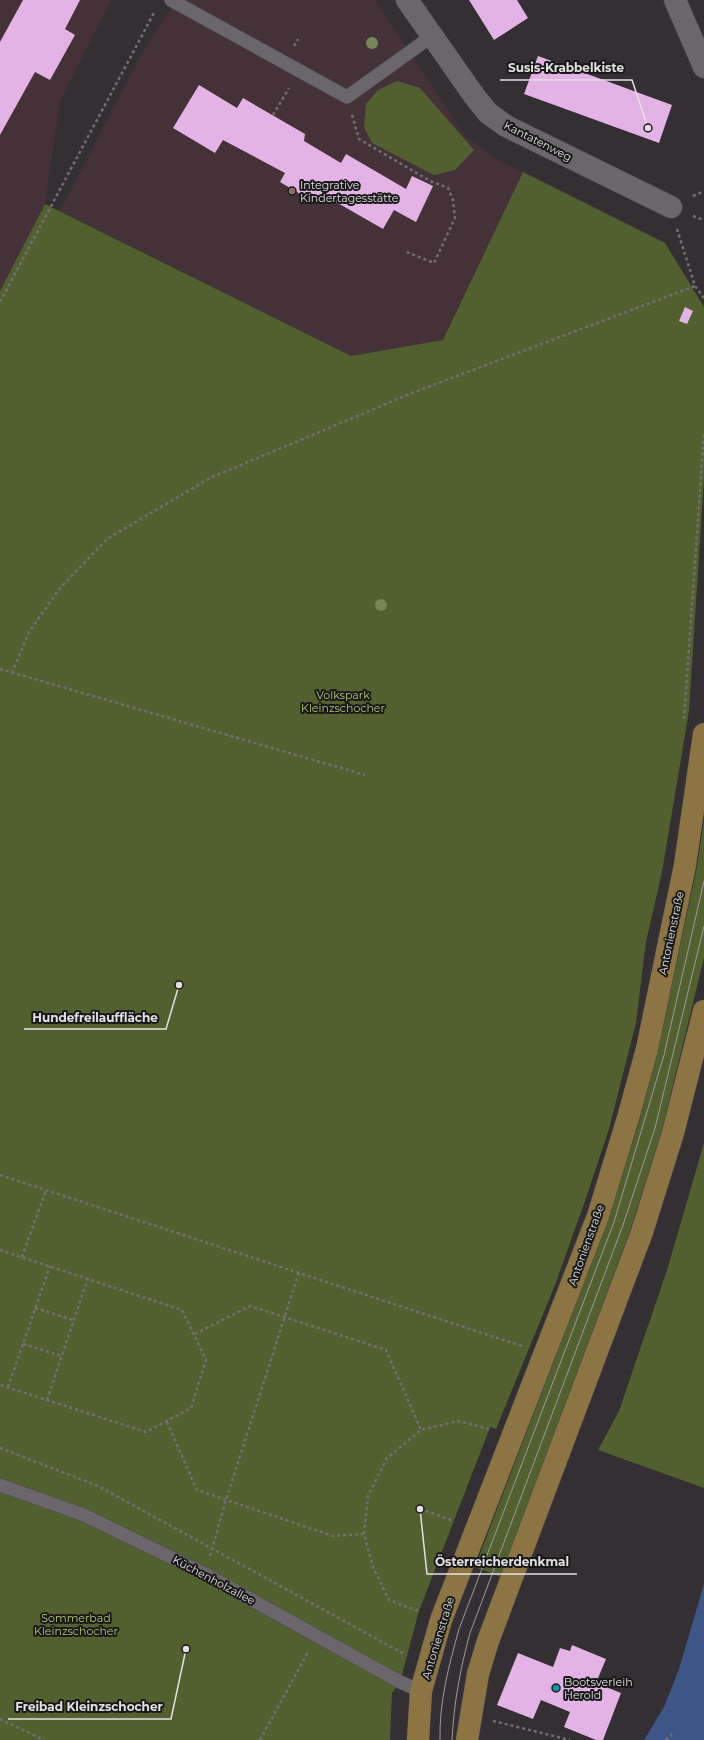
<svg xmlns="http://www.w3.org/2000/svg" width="704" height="1740" font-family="Montserrat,sans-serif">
<rect width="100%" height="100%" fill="#332f33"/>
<!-- education -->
<g fill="#453239">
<polygon points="0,0 111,0 60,101 45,204 0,291"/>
<polygon points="176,0 375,0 467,138 502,162 523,172 443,340 351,356 60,211 141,55"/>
</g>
<!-- green -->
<g fill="#51602e">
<polygon points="397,81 420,88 474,150 455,170 434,175 372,143 364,127 366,104 378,90"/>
<polygon points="523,172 665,243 704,307 704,478 689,711 662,872 646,942 636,1023 609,1129 585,1201 555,1285 496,1429 490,1427 489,1430 419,1611 400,1682 392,1693 390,1740 0,1740 0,291 45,204 351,356 443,340"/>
<polygon points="704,820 704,958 662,1130 631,1228 501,1577 475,1567 608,1219 639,1122 657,1052 697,867"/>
<polygon points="704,1143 704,1488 598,1450 619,1411 667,1270"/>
</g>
<!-- water -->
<polygon fill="#3d5687" points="704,1584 704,1740 644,1740 664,1707 679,1669"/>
<!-- building -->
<g fill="#e3b3e5">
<polygon points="23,0 80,0 65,29 75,35 50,80 35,72 0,135 0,42"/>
<polygon points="469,0 517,0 528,18 494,40"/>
<polygon points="538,56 672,105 659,143 524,94"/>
<polygon points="199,85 237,108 243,98 305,134 304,141 341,163 346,154 406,189 412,176 433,186 416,222 394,210 383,229 322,194 317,204 280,182 285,173 223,140 215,153 173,128"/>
<polygon points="685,307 693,311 687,324 679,321"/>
<polygon points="572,1645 606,1659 596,1683 621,1693 603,1740 596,1740 564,1727 570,1712 541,1700 533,1719 497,1705 518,1653 553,1667 560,1648 570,1651"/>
</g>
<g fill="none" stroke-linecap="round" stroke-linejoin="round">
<!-- service casing -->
<g stroke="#4e4b4f" stroke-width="14">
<g id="service">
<polyline points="171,0 347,97 432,36"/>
<polyline points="0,1485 84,1515 205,1574 400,1682 421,1691"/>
</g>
</g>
<!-- minor casing -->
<g stroke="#4e4b4f" stroke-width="23">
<polyline id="minor" points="407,0 475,97 488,113 506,126 671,207"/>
</g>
<!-- tertiary casing -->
<g stroke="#4e4b4f" stroke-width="23">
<polyline id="tertiary" points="675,0 704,67"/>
</g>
<!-- primary casing -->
<g stroke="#4e4b4f" stroke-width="23">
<g id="primary">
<polyline points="418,1740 421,1691 441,1620 598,1216 628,1118 647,1049 685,865 704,734"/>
<polyline points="467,1740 478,1674 488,1641 642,1232 673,1133 704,1011"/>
</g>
</g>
<!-- path -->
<g stroke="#726f72" stroke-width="2.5" stroke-dasharray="3 3" stroke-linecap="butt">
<polyline points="294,46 298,39"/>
<polyline points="273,115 289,88"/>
<polyline points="352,115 359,139 430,181 448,188 453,200 455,218 434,263 404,251"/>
<polyline points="693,196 704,191"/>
<polyline points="693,216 704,220"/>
<polyline points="677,229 695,286 704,298"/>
<polyline points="0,302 155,11"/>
<polyline points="0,669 365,775"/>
<polyline points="12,673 29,632 60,588 107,539 210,478 412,393 695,286"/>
<polyline points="684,719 704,432"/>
<polyline points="0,1175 522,1346"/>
<polyline points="0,1250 182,1310 206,1360 191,1408 146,1432 0,1385"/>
<polyline points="22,1257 46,1190"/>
<polyline points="35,1308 73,1320"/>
<polyline points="195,1334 250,1306 386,1350 421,1430"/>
<polyline points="23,1344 62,1356"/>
<polyline points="8,1387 50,1266"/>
<polyline points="47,1400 88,1278"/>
<polyline points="167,1422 197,1490 333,1536 364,1534"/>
<polyline points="0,1448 98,1486 406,1655"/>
<polyline points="420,1509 454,1521"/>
<polyline points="210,1556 226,1500 299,1272"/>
<polyline points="418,1611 389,1600 373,1567 364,1534 368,1496 387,1458 421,1430 458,1421 489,1429"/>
<polyline points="0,1719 44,1740"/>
<polyline points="493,1721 570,1740"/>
<polyline points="260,1740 308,1652"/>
<polyline points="666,1740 672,1734"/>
</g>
<!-- service -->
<use href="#service" stroke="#6a666b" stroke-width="13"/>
<!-- minor -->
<use href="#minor" stroke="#6a666b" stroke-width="22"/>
<!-- tertiary -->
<use href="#tertiary" stroke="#6a666b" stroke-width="22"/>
<!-- primary -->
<use href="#primary" stroke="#8c7542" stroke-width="22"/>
<!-- tram -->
<g stroke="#9e9a9e" stroke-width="1">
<path d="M440,1740C439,1702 449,1665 459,1629L614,1222L664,1055L704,881"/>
<path d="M452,1740C454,1702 460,1670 470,1633L623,1225L655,1128L704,926"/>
</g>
</g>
<!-- trees -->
<g fill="#788557">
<circle cx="372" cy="43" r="6"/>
<circle cx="381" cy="605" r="6"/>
</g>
<!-- markers -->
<circle fill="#8d6e63" stroke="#191819" stroke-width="1.5" cx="292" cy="191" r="4"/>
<circle fill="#0f9aa8" stroke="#191819" stroke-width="1.5" cx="556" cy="1688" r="4"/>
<g text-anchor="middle" stroke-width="4" stroke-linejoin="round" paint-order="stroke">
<!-- street labels -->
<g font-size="11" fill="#e3e0e3" stroke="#191819">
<text transform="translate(538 141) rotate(27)" y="4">Kantatenweg</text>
<text transform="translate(671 933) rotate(-78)" y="4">Antonienstraße</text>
<text transform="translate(586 1245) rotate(-70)" y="4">Antonienstraße</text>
<text transform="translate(214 1580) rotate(28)" y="4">Küchenholzallee</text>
<text transform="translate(438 1638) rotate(-73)" y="4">Antonienstraße</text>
</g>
<!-- poi labels -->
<g font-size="11" fill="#e3e0e3" stroke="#191819" text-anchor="start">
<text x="300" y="189">Integrative<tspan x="300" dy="13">Kindertagesstätte</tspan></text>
<text x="564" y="1686">Bootsverleih<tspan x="564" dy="13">Herold</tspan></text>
</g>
<!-- park labels -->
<g font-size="11" fill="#b0cb74" stroke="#191819">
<text x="343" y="699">Volkspark<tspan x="343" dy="13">Kleinzschocher</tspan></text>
<text x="76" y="1622">Sommerbad<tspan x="76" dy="13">Kleinzschocher</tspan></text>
</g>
</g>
<!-- callouts -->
<path fill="none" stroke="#e3e0e3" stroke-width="1.5" d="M648 128L632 80H500M179 985L166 1029H24M420 1509L427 1574H577M186 1649L171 1719H8"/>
<g fill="#e3e0e3" stroke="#191819" stroke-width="1.5">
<circle cx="648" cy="128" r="4"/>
<circle cx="179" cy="985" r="4"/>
<circle cx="420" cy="1509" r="4"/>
<circle cx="186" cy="1649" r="4"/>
</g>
<g font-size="12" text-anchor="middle" font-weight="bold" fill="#e3e0e3" stroke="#191819" stroke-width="4" stroke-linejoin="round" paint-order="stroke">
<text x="566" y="72">Susis-Krabbelkiste</text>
<text x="95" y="1022">Hundefreilauffläche</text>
<text x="502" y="1566">Österreicherdenkmal</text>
<text x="89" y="1711">Freibad Kleinzschocher</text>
</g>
</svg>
